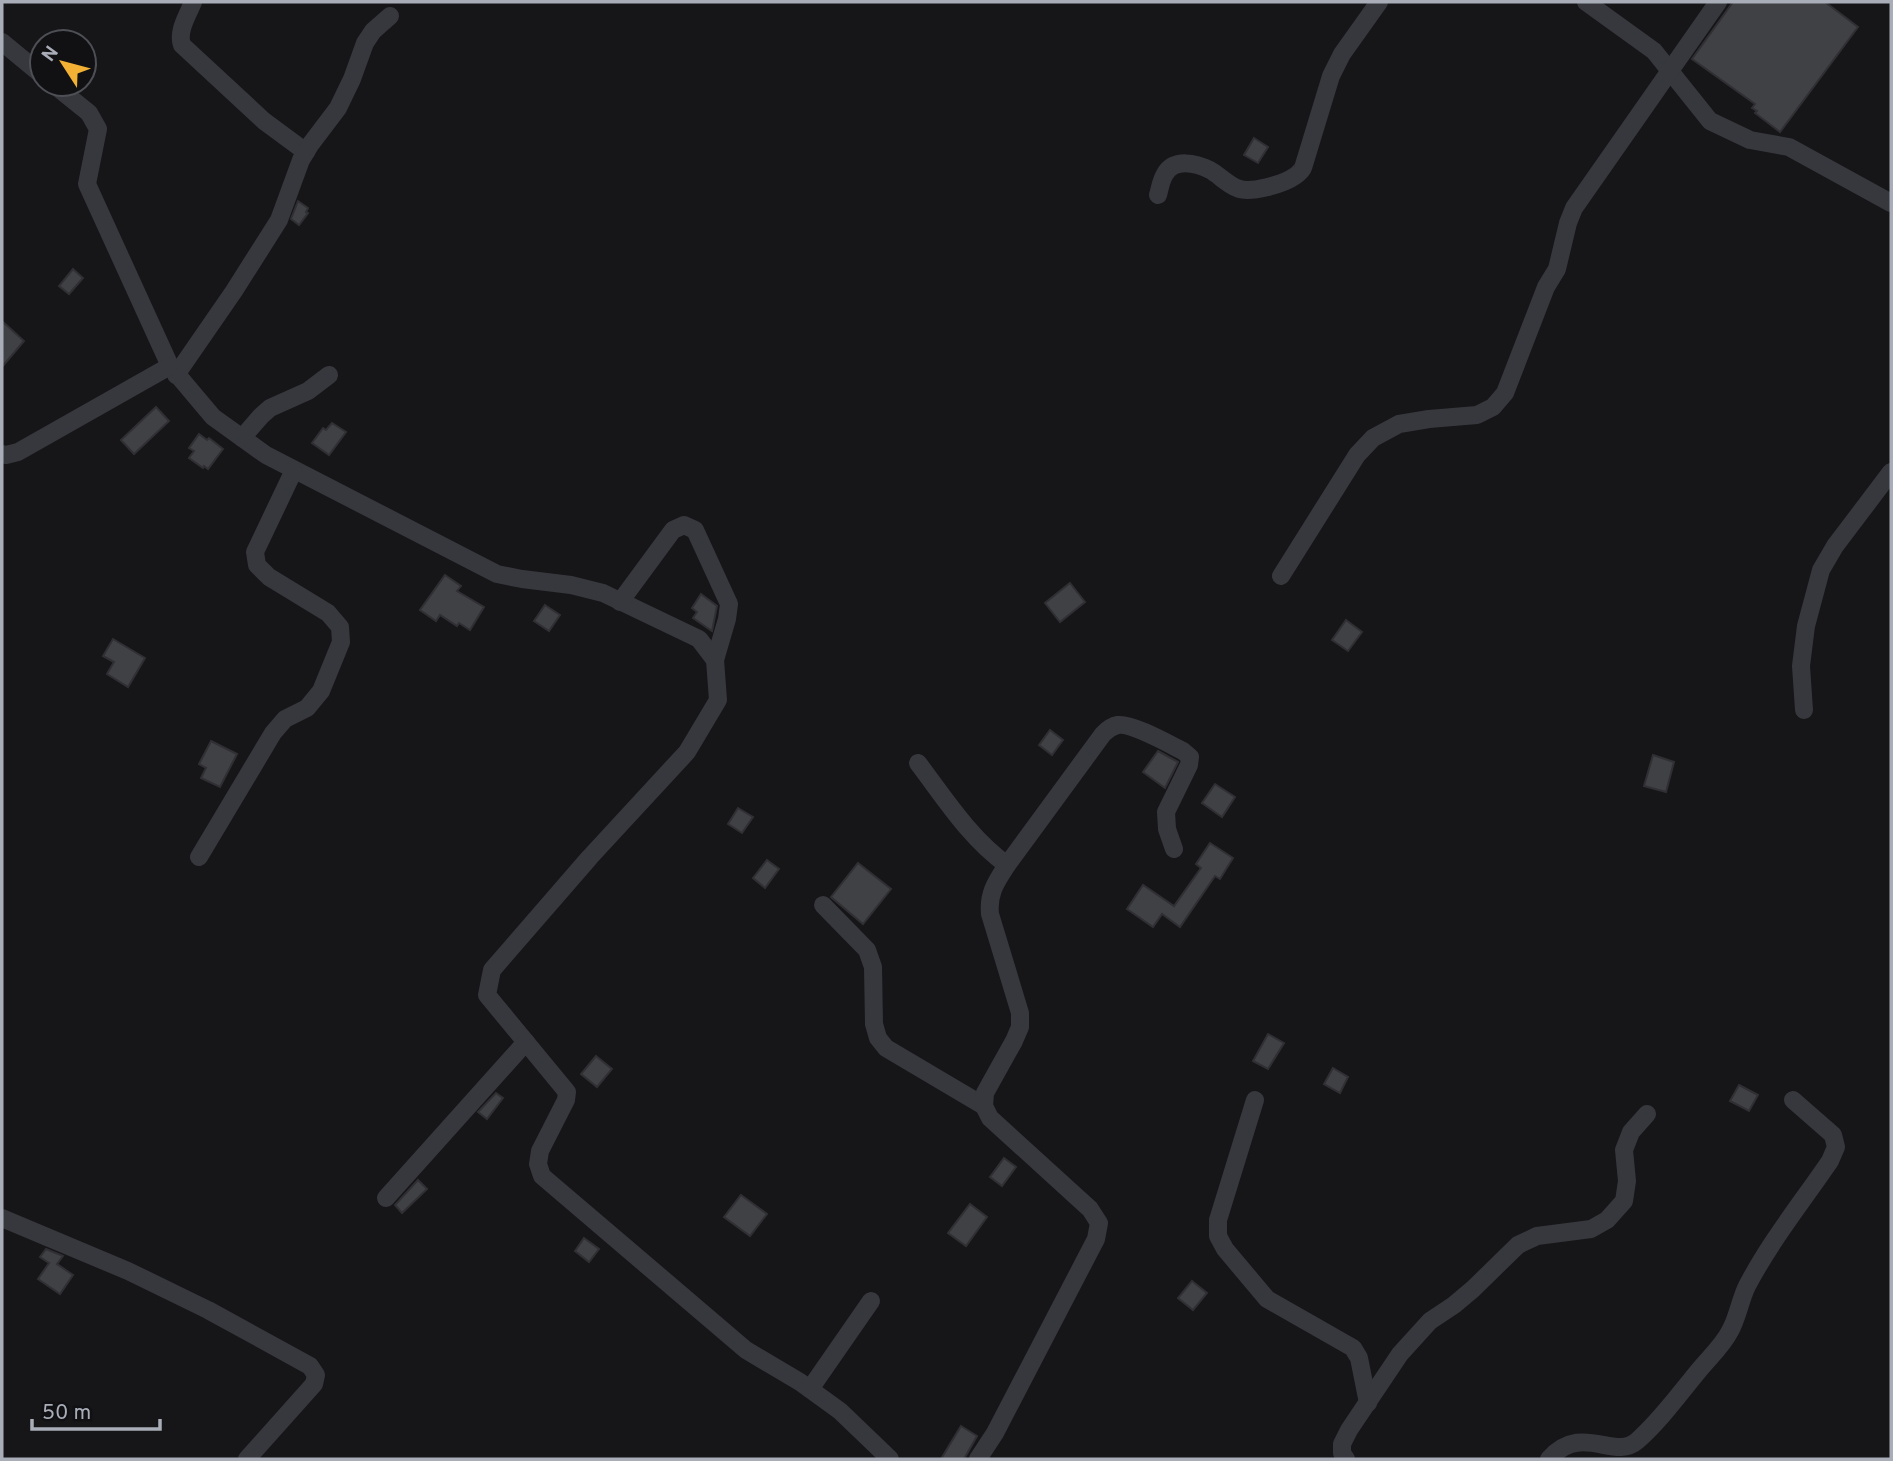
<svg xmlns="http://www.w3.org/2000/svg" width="1893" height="1461" font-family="Overpass,sans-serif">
<rect width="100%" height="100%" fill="#161618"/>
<!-- building -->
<g fill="#404145" stroke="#303034" stroke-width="2">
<polygon points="1733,2 1825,2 1858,27 1780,132 1755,113 1757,111 1752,108 1755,104 1692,59"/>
<polygon points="1254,138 1268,147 1258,163 1244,155"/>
<polygon points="298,201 308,208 306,212 308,213 299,225 291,219"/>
<polygon points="73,269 83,278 69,294 59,286"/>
<polygon points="2,321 24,341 2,367"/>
<polygon points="156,407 169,421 134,454 121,440"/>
<polygon points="332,423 346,432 329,455 312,443 323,428 326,430"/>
<polygon points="199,434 207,440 209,438 223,449 208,469 204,466 203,468 189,458 194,451 189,448"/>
<polygon points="445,575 461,586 457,591 484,607 470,630 459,623 457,626 440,615 436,621 420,610"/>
<polygon points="1070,583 1085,602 1060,622 1045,603"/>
<polygon points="701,594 717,606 712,631 693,618 697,612 692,608"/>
<polygon points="545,605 560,615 549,631 534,621"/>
<polygon points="1346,620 1362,632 1348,651 1332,640"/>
<polygon points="113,639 145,658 128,687 107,674 114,662 103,656"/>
<polygon points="1050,730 1063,740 1052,755 1039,745"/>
<polygon points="211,741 237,754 220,787 201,778 206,768 199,764"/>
<polygon points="1158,751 1178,762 1165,788 1143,772"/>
<polygon points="1653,755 1674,762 1666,792 1644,786"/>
<polygon points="1215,784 1235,797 1222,817 1202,803"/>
<polygon points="738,808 753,817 742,833 728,824"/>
<polygon points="1210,843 1233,858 1220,879 1215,876 1180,927 1162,914 1153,927 1127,909 1143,885 1174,906 1201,868 1196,864"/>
<polygon points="767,860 779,869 765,888 753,878"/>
<polygon points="858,863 891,889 863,924 831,897"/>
<polygon points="1268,1034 1284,1043 1268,1069 1253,1061"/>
<polygon points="596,1056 612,1069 597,1087 581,1074"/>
<polygon points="1333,1068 1348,1077 1340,1093 1324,1084"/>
<polygon points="1739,1085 1758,1095 1749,1111 1730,1101"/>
<polygon points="496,1093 503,1098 487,1119 478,1112"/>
<polygon points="1004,1158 1016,1167 1002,1186 990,1177"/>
<polygon points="418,1180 427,1189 402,1213 395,1205"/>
<polygon points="741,1195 767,1214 750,1236 724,1217"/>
<polygon points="970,1204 987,1217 966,1246 948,1233"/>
<polygon points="584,1238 599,1249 589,1262 575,1251"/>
<polygon points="46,1249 63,1256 57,1264 73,1275 60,1294 38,1279 49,1263 40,1257"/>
<polygon points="1192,1281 1207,1293 1193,1310 1178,1298"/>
<polygon points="961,1426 977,1436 964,1459 941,1459"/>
</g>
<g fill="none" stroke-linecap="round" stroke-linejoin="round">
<!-- minor -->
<g stroke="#37383d" stroke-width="18">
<path d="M193,2C188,15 177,31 182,45L264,121L306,152"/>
<polyline points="1586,2 1654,51 1710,121 1750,140 1789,147 1891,203"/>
<polyline points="2,42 42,75"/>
<polyline points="53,84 89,113 98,129 87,184 170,366 213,417 266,455 497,574 522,579 571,585 603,593 699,639 715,660 718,700 687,752 590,857 492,970 487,995 567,1092 566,1100 540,1151 538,1164 542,1176 746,1350 800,1382 840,1411 890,1459"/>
<path d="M1158,195C1160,188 1161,180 1165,174C1174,158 1196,163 1210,170C1219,175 1227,184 1237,188C1250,194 1284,184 1295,176C1296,176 1303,169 1303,168L1331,76L1342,54L1379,2"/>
<polyline points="176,375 234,291 279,220 301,160 310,145 338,108 352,79 365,43 373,31 390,16"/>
<polyline points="242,438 261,416 270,408 308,391 329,375"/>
<polyline points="2,454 6,455 18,452 170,366"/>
<polyline points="1281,576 1357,455 1373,438 1399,424 1429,419 1477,415 1493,407 1505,393 1546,287 1557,269 1568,223 1574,208 1718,2"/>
<polyline points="620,602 673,530 684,525 695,530 729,604 727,619 715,660"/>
<polyline points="1804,710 1801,666 1806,626 1821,570 1835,546 1891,472"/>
<path d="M918,763C946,800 969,837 1007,865"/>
<polyline points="199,857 273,733 285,719 307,708 321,691 341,642 340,627 328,613 269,577 257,565 255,552 294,470"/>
<polyline points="823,905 867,950 873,967 874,1024 878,1038 886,1048 984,1106"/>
<polyline points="1255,1100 1218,1220 1218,1236 1225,1249 1267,1299 1353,1348 1359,1358 1368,1403"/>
<polyline points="386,1198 526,1042"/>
<polyline points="2,1218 128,1271 208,1310 310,1366 316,1375 314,1384 247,1459"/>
<polyline points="810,1389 871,1301"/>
<path d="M978,1459L995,1433L1096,1239L1099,1223L1090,1209L990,1118L984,1106L985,1093L1014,1041L1020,1027V1013L990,914C988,893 996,882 1007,865L1103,734C1107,730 1112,726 1118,725C1132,723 1169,744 1183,751L1190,757L1189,765L1166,812L1167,829L1174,849"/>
<polyline points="1346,1459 1342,1453 1342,1444 1349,1430 1400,1354 1430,1321 1454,1305 1473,1289 1518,1245 1537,1236 1591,1229 1607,1220 1624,1201 1627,1181 1624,1150 1631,1132 1647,1114"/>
<path d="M1549,1459C1582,1422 1614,1461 1637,1441C1661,1420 1680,1393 1700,1369C1710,1357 1723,1345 1730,1331C1738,1317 1740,1300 1747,1286C1770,1242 1802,1202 1830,1161L1836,1147L1833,1135L1793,1100"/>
</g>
</g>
<!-- border -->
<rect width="1893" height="1461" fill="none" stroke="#a8adb8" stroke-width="7"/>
<!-- north arrow -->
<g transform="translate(63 63) rotate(306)"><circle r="33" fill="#111113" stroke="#4d4f55" stroke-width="2"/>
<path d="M0-5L12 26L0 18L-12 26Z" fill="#f2b134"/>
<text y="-10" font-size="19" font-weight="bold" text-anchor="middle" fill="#a8adb8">N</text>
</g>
<!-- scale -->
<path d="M32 1419v10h128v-10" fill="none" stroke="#a8adb8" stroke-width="3.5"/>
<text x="42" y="1419" font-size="21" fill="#a8adb8" stroke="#111113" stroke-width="5" paint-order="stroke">50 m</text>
</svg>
